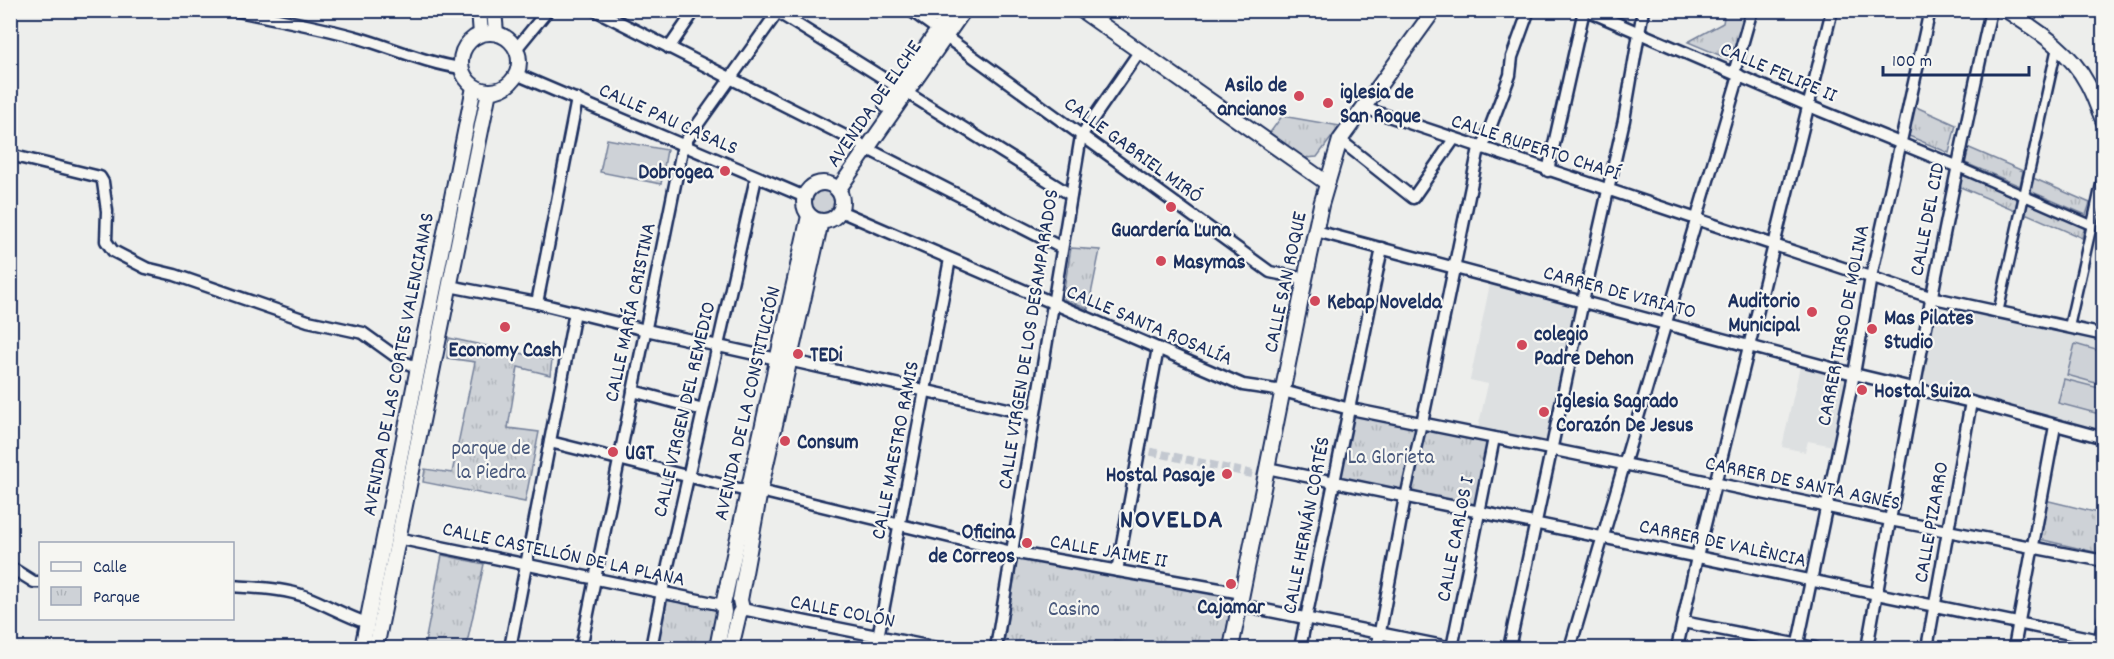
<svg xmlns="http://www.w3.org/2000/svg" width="2114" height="659" font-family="Dekko,sans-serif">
<defs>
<pattern id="park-tufts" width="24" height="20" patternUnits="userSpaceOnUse" patternTransform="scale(1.5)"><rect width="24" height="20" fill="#ced2d7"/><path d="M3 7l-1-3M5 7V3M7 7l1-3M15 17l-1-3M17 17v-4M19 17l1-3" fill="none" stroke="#b0b5bb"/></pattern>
</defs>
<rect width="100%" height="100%" fill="#edeeec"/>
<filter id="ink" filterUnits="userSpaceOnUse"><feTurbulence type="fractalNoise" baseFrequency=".0167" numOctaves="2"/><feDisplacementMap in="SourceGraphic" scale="12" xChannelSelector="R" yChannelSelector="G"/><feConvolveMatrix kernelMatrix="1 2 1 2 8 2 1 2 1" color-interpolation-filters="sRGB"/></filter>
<g filter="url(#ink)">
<!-- built -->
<g fill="#dde0e1">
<polygon points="1490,284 1573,306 1575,310 1547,438 1542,442 1478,428 1488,384 1470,380"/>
<polygon points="1934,301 2103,339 2103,433 1919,381"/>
<polygon points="1800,366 1843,377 1846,382 1833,446 1808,441 1805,452 1782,447"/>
</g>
<!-- grass -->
<g fill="#ced2d7" stroke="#74809a" stroke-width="1.5">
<polygon points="607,139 667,150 661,184 600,172"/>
<circle cx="824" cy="202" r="16"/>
<polygon points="2075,344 2103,352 2103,385 2067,375"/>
<polygon points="2064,379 2103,389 2103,415 2058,403"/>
</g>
<!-- park -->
<g fill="url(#park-tufts)" stroke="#74809a" stroke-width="1.5">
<polygon points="1725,11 1747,11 1731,60 1688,42 1723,23"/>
<polygon points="1914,106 1956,125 1949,153 1909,136"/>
<polygon points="1282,116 1340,126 1317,157 1305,158 1269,134"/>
<polygon points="1967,147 2023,171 2020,186 1963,162"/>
<polygon points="1962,172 2018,196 2015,210 1958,186"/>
<polygon points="2033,178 2090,203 2086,215 2030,191"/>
<polygon points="2028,200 2085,225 2082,238 2025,213"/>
<polygon points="1071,248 1100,250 1088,309 1065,300 1063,296"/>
<polygon points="449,338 552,360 550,375 518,367 508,428 539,432 525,502 423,482 425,469 452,473 475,362 447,358"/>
<polygon points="1351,413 1490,442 1477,508 1340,480"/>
<polygon points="2045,500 2103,514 2103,554 2039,539"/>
<polygon points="442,555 484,564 466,648 424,648"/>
<polygon points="1022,557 1233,596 1223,648 1150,648 1114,641 1113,648 1003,648 1017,561"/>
<polygon points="666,600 718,609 710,648 657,648"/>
</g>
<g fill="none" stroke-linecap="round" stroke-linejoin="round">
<!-- pedestrian-tunnel -->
<polyline stroke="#c3c8d0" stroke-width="8" stroke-dasharray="8 4" stroke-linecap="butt" points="1139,449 1266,477"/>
<!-- pedestrian casing -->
<g stroke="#1b2f5e" stroke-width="13">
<g id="pedestrian">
<polyline points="1956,166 2091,225"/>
<polyline points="1998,313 2057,47"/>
<polyline points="2069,327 2104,171"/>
<polyline points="1405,497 1422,423"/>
</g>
</g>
<!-- minor casing -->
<g stroke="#1b2f5e" stroke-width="15">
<g id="minor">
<path d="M233,10C275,19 318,26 359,38C393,48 426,63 461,68"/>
<polyline points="595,10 859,143"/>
<polyline points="774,10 1071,195"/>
<polyline points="910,10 938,30"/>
<polyline points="1586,10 1809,106 1956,166"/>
<polyline points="946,37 1270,272 1305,279"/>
<polyline points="669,48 695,10"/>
<polyline points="516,49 548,10"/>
<polyline points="1734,73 1752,10"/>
<polyline points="516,74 805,197"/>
<polyline points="1364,108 1930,297 2104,335"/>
<polyline points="1340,140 1413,198 1454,139"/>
<polyline points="866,148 1062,248"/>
<polyline points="1482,149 1510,75 1512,57 1529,10"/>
<polyline points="10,155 100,177 103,182 107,211 106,241 113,251 146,268 175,275 308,321 363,333 402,361 418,368"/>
<polyline points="1548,171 1584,10"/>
<polyline points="840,211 1243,385 1283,391 1346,408 1624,464 1890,520 2104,561"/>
<polyline points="1316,231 1854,374 1971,402 2104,438"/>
<polyline points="449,286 537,303 646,330 777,359"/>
<polyline points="537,303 577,99"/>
<polyline points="788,360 1034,415"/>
<polyline points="633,391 703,410"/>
<polyline points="1422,423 1479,148"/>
<polyline points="550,442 747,491"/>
<polyline points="1267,468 2104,641"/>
<polyline points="760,491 1012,552 1242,593"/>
<polyline points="397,538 723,605"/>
<polyline points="10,567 34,582 40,582"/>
<polyline points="1117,571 1158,348"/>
<path d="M232,586C257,588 283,588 307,597C327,605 346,616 367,623L368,629"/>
<polyline points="1240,605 1453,648"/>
<polyline points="742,609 937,648"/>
<polyline points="1683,622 1815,648"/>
<polyline points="510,648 575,312"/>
<polyline points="581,648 683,145 779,10"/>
<polyline points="651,648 662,592 756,178"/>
<polyline points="876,648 950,259"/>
<polyline points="996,648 1081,136 1139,52"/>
<polyline points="1300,648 1382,248"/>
<polyline points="1377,648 1405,497"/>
<polyline points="1452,648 1494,438"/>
<polyline points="1509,648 1583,301 1624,120 1643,10"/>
<polyline points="1570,648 1739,75"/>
<polyline points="1677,648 1697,557 1832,10"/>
<polyline points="1797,648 1854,374 1871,277 1930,10"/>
<path d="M1867,648C1905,435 1944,222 1991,10"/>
<polyline points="1927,648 1971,402"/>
<polyline points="2014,648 2055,426"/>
<polyline points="2098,648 2104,619"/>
</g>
</g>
<!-- tertiary casing -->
<g stroke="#1b2f5e" stroke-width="18">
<g id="tertiary">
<polyline points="479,10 481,34"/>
<polyline points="494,10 496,33"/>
<polyline points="1081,10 1327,183"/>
<path d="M2006,10C2036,30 2070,50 2087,83C2094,95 2098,109 2104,122"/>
<circle cx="490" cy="62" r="29"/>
<polyline points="886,105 952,10"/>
<circle cx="823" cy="202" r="19"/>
<polyline points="838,190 964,10"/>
<polyline points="362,648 474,87"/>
<polyline points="376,648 489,91"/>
<polyline points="717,648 724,612 723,605 809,216"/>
<polyline points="731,648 739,614 742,609 740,600 760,491 821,221"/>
<polyline points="1231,648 1305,279 1321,205 1340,140 1434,10"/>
</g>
</g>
<!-- pedestrian -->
<use href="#pedestrian" stroke="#f6f6f2" stroke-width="8"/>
<!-- minor -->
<use href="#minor" stroke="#f6f6f2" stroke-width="10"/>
<!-- tertiary -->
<use href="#tertiary" stroke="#f6f6f2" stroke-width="14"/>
</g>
</g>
<!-- markers -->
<g fill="#d1495b" stroke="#f6f6f2" stroke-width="2">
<circle cx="1299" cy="96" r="6"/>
<circle cx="1328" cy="103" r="6"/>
<circle cx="725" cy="171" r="6"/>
<circle cx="1171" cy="207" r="6"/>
<circle cx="1161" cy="261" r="6"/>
<circle cx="1315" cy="301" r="6"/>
<circle cx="1812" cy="312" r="6"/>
<circle cx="505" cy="327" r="6"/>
<circle cx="1872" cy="329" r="6"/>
<circle cx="1522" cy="345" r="6"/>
<circle cx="798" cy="354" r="6"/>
<circle cx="1862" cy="390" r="6"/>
<circle cx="1544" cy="412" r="6"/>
<circle cx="785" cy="441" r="6"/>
<circle cx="613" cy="452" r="6"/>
<circle cx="1227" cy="474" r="6"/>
<circle cx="1027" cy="543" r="6"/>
<circle cx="1231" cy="584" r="6"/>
</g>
<g text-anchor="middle" stroke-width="4.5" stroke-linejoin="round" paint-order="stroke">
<!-- street labels -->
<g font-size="21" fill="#1b2f5e" stroke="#f6f6f2">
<text transform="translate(1779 71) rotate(23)" y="7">CALLE FELIPE II</text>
<text transform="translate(873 103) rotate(-55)" y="7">AVENIDA DE ELCHE</text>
<text transform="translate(669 118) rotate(24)" y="7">CALLE PAU CASALS</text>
<text transform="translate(1536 146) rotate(18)" y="7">CALLE RUPERTO CHAPÍ</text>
<text transform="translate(1134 149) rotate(36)" y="7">CALLE GABRIEL MIRÓ</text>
<text transform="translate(1926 219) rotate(-79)" y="7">CALLE DEL CID</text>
<text transform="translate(1284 282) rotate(-78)" y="7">CALLE SAN ROQUE</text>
<text transform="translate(1620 291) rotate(15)" y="7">CARRER DE VIRIATO</text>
<text transform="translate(629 312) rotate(-78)" y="7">CALLE MARÍA CRISTINA</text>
<text transform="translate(1150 324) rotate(23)" y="7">CALLE SANTA ROSALÍA</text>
<text transform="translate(1842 325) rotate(-79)" y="7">CARRER TIRSO DE MOLINA</text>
<text transform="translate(1027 339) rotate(-81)" y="7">CALLE VIRGEN DE LOS DESAMPARADOS</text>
<text transform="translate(397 364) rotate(-79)" y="7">AVENIDA DE LAS CORTES VALENCIANAS</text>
<text transform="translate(746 403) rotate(-77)" y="7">AVENIDA DE LA CONSTITUCIÓN</text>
<text transform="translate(683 409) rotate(-77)" y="7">CALLE VIRGEN DEL REMEDIO</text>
<text transform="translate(894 450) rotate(-79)" y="7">CALLE MAESTRO RAMIS</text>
<text transform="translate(1803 482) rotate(12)" y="7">CARRER DE SANTA AGNÉS</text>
<text transform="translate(1930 522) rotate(-80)" y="7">CALLE PIZARRO</text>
<text transform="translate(1305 525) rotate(-79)" y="7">CALLE HERNÁN CORTÉS</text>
<text transform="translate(1454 539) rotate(-79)" y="7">CALLE CARLOS I</text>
<text transform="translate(1723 542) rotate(12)" y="7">CARRER DE VALÈNCIA</text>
<text transform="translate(1109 550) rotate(10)" y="7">CALLE JAIME II</text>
<text transform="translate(564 553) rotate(12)" y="7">CALLE CASTELLÓN DE LA PLANA</text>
<text transform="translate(843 610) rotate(11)" y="7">CALLE COLÓN</text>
</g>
<!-- poi labels -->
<g font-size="21" font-weight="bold" fill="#1b2f5e" stroke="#f6f6f2" text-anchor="start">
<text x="1287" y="91" text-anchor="end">Asilo de<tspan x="1287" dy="24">ancianos</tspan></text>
<text x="1340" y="98">iglesia de<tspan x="1340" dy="24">San Roque</tspan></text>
<text x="713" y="178" text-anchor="end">Dobrogea</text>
<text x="1171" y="236" text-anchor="middle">Guardería Luna</text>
<text x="1173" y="268">Masymas</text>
<text x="1800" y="307" text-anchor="end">Auditorio<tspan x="1800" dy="24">Municipal</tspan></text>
<text x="1327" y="308">Kebap Novelda</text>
<text x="1884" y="324">Mas Pilates<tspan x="1884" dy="24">Studio</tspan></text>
<text x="1534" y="340">colegio<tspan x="1534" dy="24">Padre Dehon</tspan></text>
<text x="505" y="356" text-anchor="middle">Economy Cash</text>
<text x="810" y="361">TEDi</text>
<text x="1874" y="397">Hostal Suiza</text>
<text x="1556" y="407">Iglesia Sagrado<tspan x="1556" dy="24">Corazón De Jesus</tspan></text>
<text x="797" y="448">Consum</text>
<text x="625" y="459">UGT</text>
<text x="1215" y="481" text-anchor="end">Hostal Pasaje</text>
<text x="1015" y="538" text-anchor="end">Oficina<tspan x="1015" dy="24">de Correos</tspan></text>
<text x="1231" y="613" text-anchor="middle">Cajamar</text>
</g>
<!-- park labels -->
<g font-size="21" fill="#48587c" stroke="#f6f6f2">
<text x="491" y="454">parque de<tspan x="491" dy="24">la Piedra</tspan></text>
<text x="1391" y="463">La Glorieta</text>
<text x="1074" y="615">Casino</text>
</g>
<!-- district labels -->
<g font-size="27" font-weight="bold" letter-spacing="1.5" fill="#1b2f5e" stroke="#f6f6f2">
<text x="1172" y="527">NOVELDA</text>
</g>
</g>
<!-- margin -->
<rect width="2114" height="659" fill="none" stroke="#f6f6f2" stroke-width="36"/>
<rect x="18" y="18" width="2078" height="623" fill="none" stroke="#1b2f5e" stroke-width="2" filter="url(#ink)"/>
<!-- legend -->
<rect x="39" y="542" width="195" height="78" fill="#f6f6f2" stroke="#9ea6b7" stroke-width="1.5"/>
<rect x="51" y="562" width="30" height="9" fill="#f6f6f2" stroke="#9ea6b7" stroke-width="1.5"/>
<text x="93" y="572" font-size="18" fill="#1b2f5e">Calle</text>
<rect x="51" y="587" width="30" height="18" fill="url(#park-tufts)" stroke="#9ea6b7" stroke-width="1.5"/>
<text x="93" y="602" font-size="18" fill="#1b2f5e">Parque</text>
<!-- scale -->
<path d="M1883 66v9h146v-9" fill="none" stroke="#1b2f5e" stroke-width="3"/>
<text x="1892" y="66" font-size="18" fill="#1b2f5e" stroke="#f6f6f2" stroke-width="4.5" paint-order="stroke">100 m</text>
</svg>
